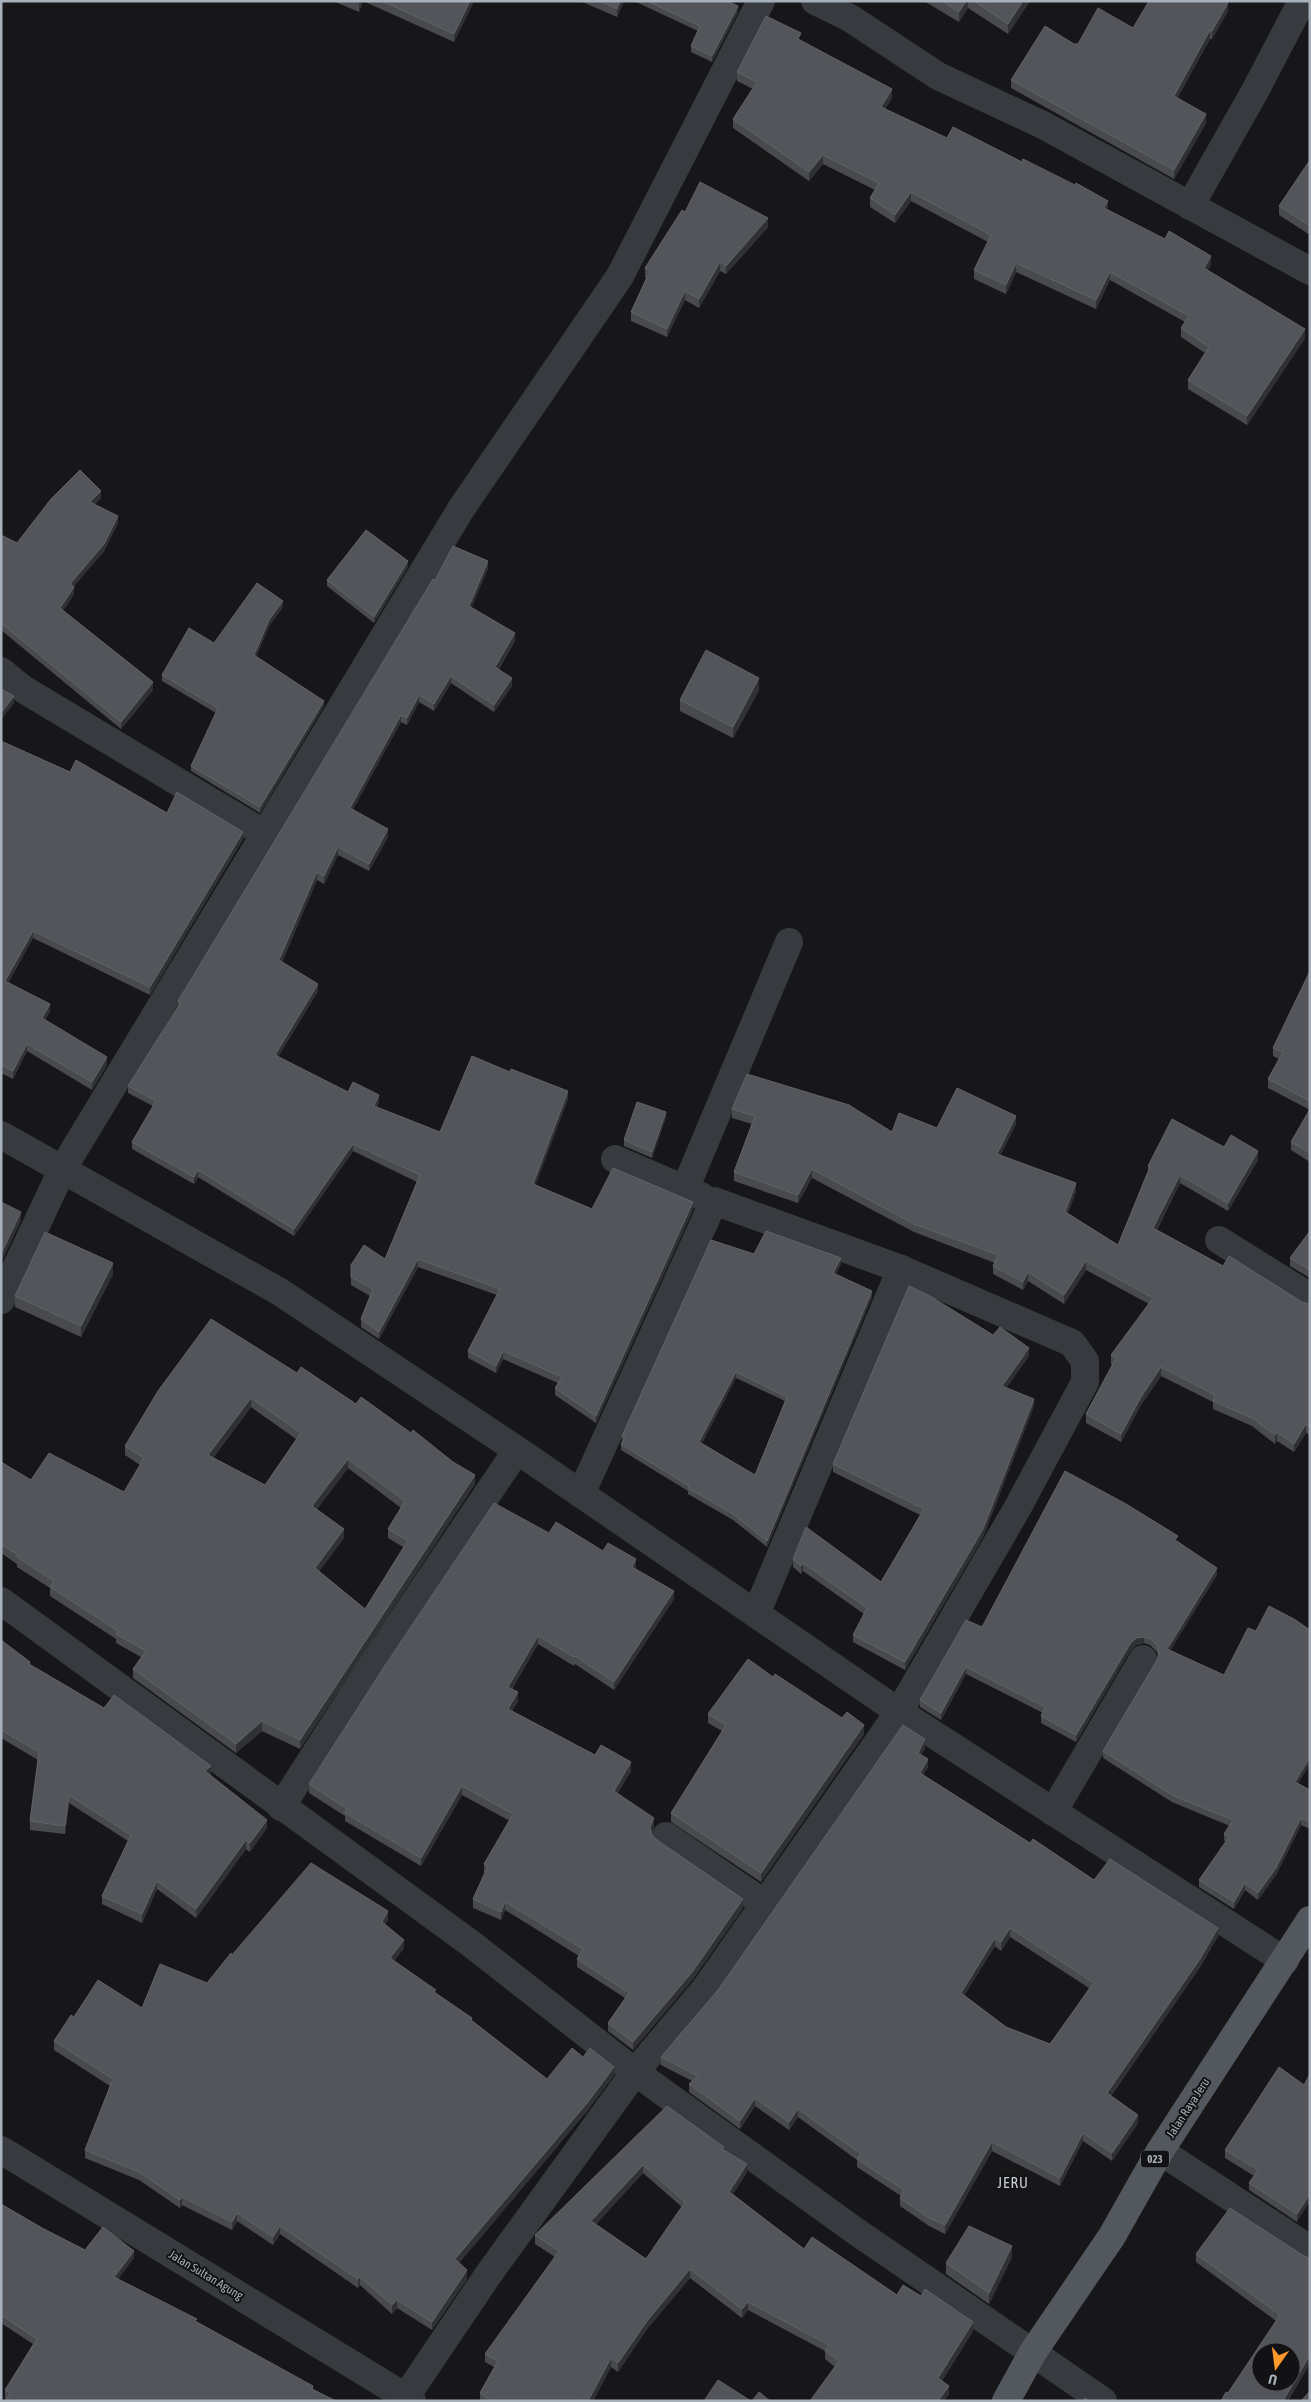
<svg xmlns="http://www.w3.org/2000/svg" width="1311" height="2402" font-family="'Asap Condensed',sans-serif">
<rect width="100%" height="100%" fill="#171719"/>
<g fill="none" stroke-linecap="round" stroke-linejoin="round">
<!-- minor -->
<g stroke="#373a3f" stroke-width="28">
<polyline points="815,1 850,18 938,76 1043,125 1310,271"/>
<polyline points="1190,206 1255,91 1302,1"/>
<polyline points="1,671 23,689 265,834"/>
<polyline points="1,1135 280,1292 517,1450 899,1712 1285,1961"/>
<polyline points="615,1159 701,1196"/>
<polyline points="685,1189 789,942"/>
<polyline points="1219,1240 1310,1297"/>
<polyline points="1,1300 62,1170 461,509 620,276 761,1"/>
<polyline points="1,1601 470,1943 635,2072 854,2230 1103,2401"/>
<polyline points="756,1614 901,1269"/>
<polyline points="281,1807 371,1667 517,1450"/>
<polyline points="1053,1812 1143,1659"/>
<polyline points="666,1836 765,1904"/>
<polyline points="1,2150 412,2401"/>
<polyline points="1160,2151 1310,2249"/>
<polyline points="403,2401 488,2275 635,2072 705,1989 899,1712 1018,1507 1085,1382 1085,1361 1072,1343 901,1269 714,1201 581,1494"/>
</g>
<!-- primary -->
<polyline stroke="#53575e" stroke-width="28" points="1006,2401 1033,2352 1112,2236 1160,2151 1310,1920"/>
</g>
<!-- wall -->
<g fill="#484a4e" fill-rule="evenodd">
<polygon points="333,1 474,1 454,42 363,1 359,12"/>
<polygon points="580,1 624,1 617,17"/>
<polygon points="636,1 727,1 738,12 712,62 691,52 691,46 698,31 636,2"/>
<polygon points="924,1 1030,1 1008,34 968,8 959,22"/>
<polygon points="1228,11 1212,39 1210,39 1177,98 1206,123 1174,179 1011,88 1011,80 1074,44 1078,44 1133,28"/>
<polygon points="801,41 892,98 885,109 947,138 1108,210 1211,265 1207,270 1305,338 1247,425 1188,389 1188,380 1205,353 1181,337 1181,328 1185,322 1110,280 1096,309 1016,272 1006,294 974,279 974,270 988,242 911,201 895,223 870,207 870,198 875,190 823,164 809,181 733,128 733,119 753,89 737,81 737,72"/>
<polygon points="1310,160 1310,235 1279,215 1279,206"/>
<polygon points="685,212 768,227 726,274 720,271 699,308 685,300 667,337 631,321 631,312 646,278 645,277 645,268"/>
<polygon points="101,498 95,504 118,523 104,551 74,586 74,594 63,611 153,690 121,729 1,630 1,535 17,543"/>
<polygon points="408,567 374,623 327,586 327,580"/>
<polygon points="488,568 471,608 515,641 499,669 512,686 494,712 451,683 434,711 419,702 407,725 401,722 353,809 388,837 369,871 338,855 324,884 317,880 282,962 318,991 278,1057 348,1092 379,1102 377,1107 440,1132 568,1099 535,1185 592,1209 693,1210 596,1423 555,1395 555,1388 558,1383 503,1359 496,1373 468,1358 468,1351 497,1295 418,1267 379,1339 361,1327 361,1319 370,1296 351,1285 351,1265 385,1259 417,1182 353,1151 294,1236 198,1177 194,1184 132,1149 132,1142 153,1106 128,1093 128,1086 178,1007 178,1001 435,580"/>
<polygon points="283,607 269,626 256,657 324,706 260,813 191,771 191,766 216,713 162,681 162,675 214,643"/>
<polygon points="759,690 733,738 680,711 680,700"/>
<polygon points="1,741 70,772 167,813 243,839 150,995 33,938 8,983 50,1011 45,1020 107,1065 92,1090 27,1051 13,1079 1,1073"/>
<polygon points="1310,971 1310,1162 1291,1150 1291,1142 1310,1110 1268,1088 1268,1079 1279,1059 1273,1056 1273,1048"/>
<polygon points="732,1109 892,1132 937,1128 1016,1124 1000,1155 1076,1191 1068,1213 1118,1245 1148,1171 1148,1166 1224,1147 1258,1160 1228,1211 1180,1183 1157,1230 1223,1266 1302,1302 1310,1304 1310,1435 1306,1433 1294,1452 1277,1441 1275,1444 1252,1426 1213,1409 1213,1402 1161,1376 1141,1405 1121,1442 1086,1423 1086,1414 1113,1365 1111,1364 1111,1355 1149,1304 1086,1270 1064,1304 1028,1281 1023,1290 993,1274 993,1266 995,1263 914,1232 812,1178 798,1203 734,1181 734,1172 752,1124 732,1118"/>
<polygon points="666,1117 652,1158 624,1146 624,1140"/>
<polygon points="1310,1231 1310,1278 1290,1266 1290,1258"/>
<path d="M754,1254L841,1264L836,1274L872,1297L767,1547L733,1520L688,1494V1491L621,1450V1444L622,1442V1436ZM736,1378L785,1401L755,1475L702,1443Z"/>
<polygon points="113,1274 81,1337 15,1307 15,1296"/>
<polygon points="993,1335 1029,1356 1006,1388 1034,1406 983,1537 905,1670 853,1642 853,1635 864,1614 803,1571 801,1574 793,1567 793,1559 881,1582 920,1515 833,1472 833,1464"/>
<path d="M297,1373L356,1404L475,1484L300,1749L262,1731L236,1753L133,1678V1669L141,1657L116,1643V1639L50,1596V1588L17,1567V1564L1,1553V1462L31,1480L124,1492L140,1465L125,1455V1446ZM251,1407L296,1439L265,1485L213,1458ZM348,1468L401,1508L388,1529V1538L403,1547L365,1609L319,1571L344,1538L317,1509Z"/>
<polygon points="549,1533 603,1551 636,1567 635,1569 674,1599 614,1690 575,1664 574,1666 538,1644 512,1689 518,1701 512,1711 595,1755 631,1771 617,1794 654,1826 652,1832 652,1835 657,1840 743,1908 693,1979 633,2050 608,2031 608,2023 625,1998 577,1967 577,1959 579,1956 505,1910 501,1920 473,1908 473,1899 485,1873 484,1872 484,1864 510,1821 462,1795 421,1866 345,1821 345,1816 309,1793 309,1784"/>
<polygon points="1178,1541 1217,1575 1170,1650 1298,1783 1310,1790 1310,1829 1301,1825 1276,1875 1258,1900 1245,1890 1234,1909 1199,1887 1199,1880 1226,1841 1224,1841 1224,1834 1230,1826 1172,1802 1103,1758 1103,1751 1157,1660 1158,1656 1157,1652 1150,1645 1144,1643 1136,1645 1130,1651 1076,1742 1041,1723 1041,1716 1043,1713 966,1674 941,1720 920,1707 920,1700 982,1627"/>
<polygon points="1,1640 30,1665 211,1774 210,1775 267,1828 250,1852 246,1849 196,1918 157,1889 142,1923 102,1904 102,1896 128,1841 69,1803 65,1834 30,1830 30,1821 38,1760 1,1738"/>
<polygon points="773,1677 842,1718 864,1734 761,1882 671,1822 671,1813 722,1731 708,1723 708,1714"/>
<path d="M925,1748L921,1755L928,1767L923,1775L1030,1843L1094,1880L1218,1936L1200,1967L1111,2096L1138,2123L1112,2161L1083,2141L1060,2186L992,2151L945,2234L929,2226L900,2206V2198L901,2196L857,2167V2160L798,2117L789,2130L755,2106L740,2129L689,2092V2084L692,2081L661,2065V2057ZM1010,1937L1089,1988L1050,2044L1006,2027L964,1995L995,1946L1001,1951Z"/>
<polygon points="388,1920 385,1924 404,1948 394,1961 547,2079 583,2057 614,2075 588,2110 459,2263 467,2279 432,2330 397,2308 392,2314 360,2285 358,2288 280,2234 273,2245 237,2221 232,2230 182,2205 180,2208 139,2180 85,2158 85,2150 110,2086 54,2050 54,2041 74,2017 142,2008 207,1983 232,1955"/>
<polygon points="1304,2085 1297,2222 1249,2190 1249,2183 1254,2176 1225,2158 1225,2150"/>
<path d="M667,2106L724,2150L747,2172L733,2194L804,2249L897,2295L973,2331L942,2381L949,2394L944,2401H810L835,2367L825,2359V2351L748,2310L742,2318L690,2278L647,2329L618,2372L611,2367L593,2401H480V2393L494,2367L485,2362V2354L555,2257L535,2244V2235ZM643,2173L682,2207L646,2259L596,2224Z"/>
<polygon points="1,2204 42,2228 85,2250 134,2258 6,2399 5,2398 5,2390 33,2344 1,2323"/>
<polygon points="1230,2208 1310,2363 1288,2401 1221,2401 1228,2393 1276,2321 1196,2262 1196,2254"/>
<polygon points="1012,2257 989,2304 946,2274 946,2263"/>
</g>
<!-- shaded-wall -->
<g fill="#303134">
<polygon points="360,1 363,1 359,12 359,3"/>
<polygon points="470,1 474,1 454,42 454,34"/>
<polygon points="620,1 624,1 617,17 617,9"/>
<polygon points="966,1 968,1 968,8 959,22 959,12"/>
<polygon points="1023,1 1030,1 1008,34 1008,24"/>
<polygon points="1228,3 1228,11 1212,39 1212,31"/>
<polygon points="738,6 738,12 712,62 712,56"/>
<polygon points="1210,30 1210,39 1174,105 1174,96"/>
<polygon points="892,89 892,98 881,116 881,107"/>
<polygon points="1206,114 1206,123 1174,179 1174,170"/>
<polygon points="823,155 823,164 809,181 809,172"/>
<polygon points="911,192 911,201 895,223 895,215"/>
<polygon points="1108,201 1108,210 1104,208"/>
<polygon points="768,218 768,227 726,274 726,266"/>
<polygon points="1211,256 1211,265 1204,277 1204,268"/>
<polygon points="720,262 720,271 699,308 699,299"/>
<polygon points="1016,263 1016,272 1006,294 1006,285"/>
<polygon points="1110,272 1110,280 1096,309 1096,300"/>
<polygon points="685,291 685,300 667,337 667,329"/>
<polygon points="1305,329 1305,338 1247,425 1247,416"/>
<polygon points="101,491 101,498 90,509 90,502"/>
<polygon points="118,516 118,523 104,551 70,591 70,584"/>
<polygon points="408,561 408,567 374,623 374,617"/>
<polygon points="488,561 488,568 469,614 469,606"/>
<polygon points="74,587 74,594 60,616 60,608"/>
<polygon points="283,601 283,607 269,626 254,661 254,655 269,620"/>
<polygon points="515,633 515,641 495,675 495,667"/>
<polygon points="451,676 451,683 434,711 434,704"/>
<polygon points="512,678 512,686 494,712 494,705"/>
<polygon points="759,678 759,690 733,738 733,727"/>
<polygon points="153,682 153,690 121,729 121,722"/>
<polygon points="419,695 419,702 407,725 407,718"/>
<polygon points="14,696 14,703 1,720 1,713"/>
<polygon points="324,701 324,706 260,813 260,807"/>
<polygon points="401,715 401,722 350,815 350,808"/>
<polygon points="388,829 388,837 369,871 369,864"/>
<polygon points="243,832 243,839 150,995 150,987"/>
<polygon points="338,847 338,855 324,884 324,876"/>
<polygon points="317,872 317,880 279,968 279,960"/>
<polygon points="33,931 33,938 5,988 5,981"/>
<polygon points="318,984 318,991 275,1062 275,1055"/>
<polygon points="50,1004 50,1011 42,1025 42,1018"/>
<polygon points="27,1044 27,1051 13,1079 13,1071"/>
<polygon points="107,1057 107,1065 92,1090 92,1082"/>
<polygon points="568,1091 568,1099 533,1192 533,1184"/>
<polygon points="379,1095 379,1102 374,1113 374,1106"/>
<polygon points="666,1112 666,1117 652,1158 652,1152"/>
<polygon points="1016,1116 1016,1124 997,1163 997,1154"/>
<polygon points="353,1144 353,1151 294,1236 294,1229"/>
<polygon points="1258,1151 1258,1160 1228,1211 1228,1203"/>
<polygon points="812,1169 812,1178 798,1203 798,1195"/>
<polygon points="198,1170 198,1177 194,1184 194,1177"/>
<polygon points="1180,1175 1180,1183 1153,1237 1153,1228"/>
<polygon points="1076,1183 1076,1191 1065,1220 1065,1212"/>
<polygon points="693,1202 693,1210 596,1423 596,1416"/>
<polygon points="21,1212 21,1221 1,1263 1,1254"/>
<polygon points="841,1258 841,1264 833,1279 833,1273"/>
<polygon points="418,1259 418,1267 379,1339 379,1332"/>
<polygon points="1086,1261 1086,1270 1064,1304 1064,1295"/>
<polygon points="113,1263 113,1274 81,1337 81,1326"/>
<polygon points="1028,1272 1028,1281 1023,1290 1023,1282"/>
<polygon points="872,1291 872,1297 767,1547 767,1541"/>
<polygon points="1029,1348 1029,1356 1002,1394 1002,1386"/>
<polygon points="503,1351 503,1359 496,1373 496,1366"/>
<polygon points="1161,1367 1161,1376 1141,1405 1121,1442 1121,1434 1141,1397"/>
<polygon points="736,1372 736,1378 699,1448 699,1442"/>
<polygon points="251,1398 251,1407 208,1464 208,1455"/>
<polygon points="1034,1399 1034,1406 983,1537 905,1670 905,1662"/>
<polygon points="1306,1424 1306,1433 1294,1452 1294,1444"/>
<polygon points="1277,1432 1277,1441 1275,1444 1275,1435"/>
<polygon points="348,1459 348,1468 312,1515 312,1506"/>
<polygon points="475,1475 475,1484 300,1749 300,1740"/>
<polygon points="344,1529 344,1538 315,1577 315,1568"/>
<polygon points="636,1559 636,1567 632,1575 632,1567"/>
<polygon points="803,1563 803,1571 801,1574 801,1566"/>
<polygon points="1217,1568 1217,1575 1167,1656 1167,1649"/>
<polygon points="674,1591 674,1599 614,1690 614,1682"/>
<polygon points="538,1636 538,1644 508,1695 508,1687"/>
<polygon points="1144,1637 1144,1643 1136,1645 1130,1651 1076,1742 1076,1735 1130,1644 1136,1638"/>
<polygon points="966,1667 966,1674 941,1720 941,1713"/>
<polygon points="518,1692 518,1701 508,1717 508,1709"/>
<polygon points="262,1721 262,1731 236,1753 236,1744"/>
<polygon points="864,1725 864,1734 761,1882 761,1873"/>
<polygon points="925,1739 925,1748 918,1761 918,1753"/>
<polygon points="1310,1757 1310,1764 1295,1789 1295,1782"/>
<polygon points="928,1759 928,1767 920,1781 920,1773"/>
<polygon points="631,1762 631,1771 614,1800 614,1791"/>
<polygon points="211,1766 211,1774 205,1779 205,1771"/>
<polygon points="462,1786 462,1795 421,1866 421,1858"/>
<polygon points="69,1795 69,1803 65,1834 65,1826"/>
<polygon points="654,1818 654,1826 650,1835 650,1827"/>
<polygon points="1301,1818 1301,1825 1276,1875 1258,1900 1258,1893"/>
<polygon points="267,1820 267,1828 250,1852 250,1843"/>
<polygon points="246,1840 246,1849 196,1918 196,1909"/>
<polygon points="157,1881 157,1889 142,1923 142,1914"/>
<polygon points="1245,1883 1245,1890 1234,1909 1234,1902"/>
<polygon points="743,1899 743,1908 693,1979 633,2050 633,2042"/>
<polygon points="505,1902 505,1910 501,1920 501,1912"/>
<polygon points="388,1911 388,1920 382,1930 382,1922"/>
<polygon points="1010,1928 1010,1937 1001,1951 1001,1942"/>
<polygon points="1218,1928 1218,1936 1200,1967 1107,2101 1107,2093"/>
<polygon points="995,1938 995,1946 961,2001 961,1993"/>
<polygon points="404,1940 404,1948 390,1966 390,1958"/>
<polygon points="614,2067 614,2075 588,2110 455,2268 455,2259"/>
<polygon points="755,2098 755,2106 740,2129 740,2121"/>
<polygon points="798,2109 798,2117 789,2130 789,2122"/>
<polygon points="1138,2115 1138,2123 1112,2161 1112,2153"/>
<polygon points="1083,2133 1083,2141 1060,2186 1060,2178"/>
<polygon points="992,2142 992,2151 945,2234 945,2225"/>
<polygon points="747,2164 747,2172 729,2200 729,2192"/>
<polygon points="643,2165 643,2173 591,2230 591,2221"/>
<polygon points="1310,2194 1310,2201 1297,2222 1297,2214"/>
<polygon points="182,2197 182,2205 180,2208 180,2200"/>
<polygon points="237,2213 237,2221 232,2230 232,2222"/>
<polygon points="280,2226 280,2234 273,2245 273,2237"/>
<polygon points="1012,2246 1012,2257 989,2304 989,2293"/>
<polygon points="134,2251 134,2258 114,2285 114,2277"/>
<polygon points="690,2269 690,2278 647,2329 618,2372 618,2363 647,2321"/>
<polygon points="467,2270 467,2279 432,2330 432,2322"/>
<polygon points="360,2277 360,2285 358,2288 358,2279"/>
<polygon points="397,2300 397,2308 392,2314 392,2305"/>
<polygon points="748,2302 748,2310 742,2318 742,2309"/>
<polygon points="973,2322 973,2331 938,2387 938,2378"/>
<polygon points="1310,2355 1310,2363 1288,2401 1283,2401"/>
<polygon points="611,2358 611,2367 593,2401 588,2401"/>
<polygon points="949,2386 949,2394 944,2401 938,2401"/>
</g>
<!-- building -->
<g fill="#53555a" stroke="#606369" fill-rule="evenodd">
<polygon points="382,1 470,1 454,34"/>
<polygon points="600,1 620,1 617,9"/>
<polygon points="647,1 727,1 738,6 712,56 691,46 700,26"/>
<polygon points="942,1 966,1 959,12"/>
<polygon points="974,1 1023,1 1008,24"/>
<polygon points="1149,1 1226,1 1228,3 1212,31 1210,30 1174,96 1206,114 1174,170 1011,80 1045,26 1074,44 1078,44 1098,8 1133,28"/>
<polygon points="766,16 801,33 798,39 892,89 881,107 947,138 953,127 1022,162 1023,159 1075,185 1076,183 1108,201 1104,208 1165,239 1169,231 1211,256 1204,268 1305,329 1247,416 1188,380 1209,347 1181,328 1189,316 1110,272 1096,300 1016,263 1006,285 974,270 991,235 911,192 895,215 870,198 879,183 823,155 809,172 733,119 757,82 737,72"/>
<polygon points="1310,160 1310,226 1279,206"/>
<polygon points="700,182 768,218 726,266 720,262 699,299 685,291 667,329 631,312 650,271 645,268 682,210 685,212"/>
<polygon points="80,470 101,491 90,502 118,516 104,544 70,584 74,587 60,608 153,682 121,722 1,623 1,535 17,543 51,499"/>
<polygon points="366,530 408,561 374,617 327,580"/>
<polygon points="453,546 488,561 469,606 515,633 495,667 512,678 494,705 451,676 434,704 419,695 407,718 401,715 350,808 388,829 369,864 338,847 324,876 317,872 279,960 318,984 275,1055 348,1092 353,1082 379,1095 374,1106 440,1132 472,1056 510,1072 511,1069 568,1091 533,1184 592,1209 613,1168 693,1202 596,1416 555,1388 562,1377 503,1351 496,1366 468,1351 500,1289 418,1259 379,1332 361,1319 373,1289 351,1277 351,1265 364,1245 385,1259 420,1175 353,1144 294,1229 198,1170 194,1177 132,1142 156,1101 128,1086 181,1002 178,1001 433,579 435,580"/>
<polygon points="257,583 283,601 269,620 254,655 324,701 260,807 191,766 218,708 162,675 189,628 214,643"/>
<polygon points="706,650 759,678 733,727 680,700"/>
<polygon points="1,689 14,696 1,713"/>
<polygon points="1,741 70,772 76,760 167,813 177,792 243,832 150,987 33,931 5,981 50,1004 42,1018 107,1057 92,1082 27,1044 13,1071 1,1065"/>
<polygon points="1310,971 1310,1101 1268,1079 1283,1052 1273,1048"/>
<polygon points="747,1074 849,1105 892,1132 899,1113 937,1128 957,1088 1016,1116 997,1154 1076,1183 1065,1212 1118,1245 1150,1167 1148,1166 1172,1119 1224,1147 1231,1135 1258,1151 1228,1203 1180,1175 1153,1228 1223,1266 1229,1256 1302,1302 1310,1304 1310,1427 1306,1424 1294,1444 1277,1432 1275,1435 1252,1418 1213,1401 1215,1395 1161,1367 1141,1397 1121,1434 1086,1414 1116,1358 1111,1355 1153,1298 1086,1261 1064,1295 1028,1272 1023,1282 993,1266 998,1255 914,1224 812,1169 798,1195 734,1172 755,1116 732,1109"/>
<polygon points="637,1102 666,1112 652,1152 624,1140"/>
<polygon points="1310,1109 1310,1153 1291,1142"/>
<polygon points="1,1202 21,1212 1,1254"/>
<path d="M766,1231L841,1258L833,1273L872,1291L767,1541L733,1514L688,1488L689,1486L621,1444L625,1438L622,1436L711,1240L754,1254ZM736,1372L787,1397L755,1475L699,1442Z"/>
<polygon points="1310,1231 1310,1270 1290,1258"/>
<polygon points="45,1232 113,1263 81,1326 15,1296"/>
<polygon points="909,1286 930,1296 993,1335 1000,1327 1029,1348 1002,1386 1034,1399 983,1529 905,1662 853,1635 867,1608 803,1563 801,1566 793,1559 806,1527 881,1582 924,1509 833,1464"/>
<path d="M211,1319L297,1373L301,1367L356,1404L361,1397L411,1433L413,1430L453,1462L475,1475L300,1740L262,1721L236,1744L133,1669L146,1651L116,1634L118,1631L50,1587L54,1581L17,1557L18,1555L1,1544V1462L31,1480L49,1453L124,1492L144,1458L125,1446L158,1391ZM251,1398L301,1433L265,1485L208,1455ZM348,1459L405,1501L388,1529L408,1541L365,1609L315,1568L344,1529L312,1506Z"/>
<polygon points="1065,1471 1126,1504 1178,1536 1175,1540 1217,1568 1167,1649 1224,1675 1248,1628 1256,1631 1269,1606 1294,1619 1310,1630 1310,1757 1295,1782 1310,1790 1310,1822 1301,1818 1276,1868 1258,1893 1245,1883 1234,1902 1199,1880 1229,1837 1224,1834 1233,1820 1172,1795 1103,1751 1157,1660 1159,1653 1157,1645 1150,1638 1144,1637 1136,1638 1130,1644 1076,1735 1041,1716 1045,1707 966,1667 941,1713 920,1700 966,1620 982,1627"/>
<polygon points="494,1503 549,1533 556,1522 603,1551 608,1543 636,1559 632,1567 674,1591 614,1682 575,1656 574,1657 538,1636 508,1687 518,1692 508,1709 595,1755 601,1745 631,1762 614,1791 654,1818 650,1827 652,1835 657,1840 743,1899 693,1971 633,2042 608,2023 629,1993 577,1959 583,1949 505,1902 501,1912 473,1899 488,1866 484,1864 513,1814 462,1786 421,1858 345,1813 347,1809 309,1784 384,1667"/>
<polygon points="1,1640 30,1662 29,1664 104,1708 114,1695 211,1766 205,1771 267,1820 250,1843 246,1840 196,1909 157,1881 142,1914 102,1896 131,1835 69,1795 65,1826 30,1821 39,1752 1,1730"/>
<polygon points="748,1659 773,1677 775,1674 842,1718 847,1712 864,1725 761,1873 671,1813 726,1725 708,1714"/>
<path d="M903,1725L925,1739L918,1753L928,1759L920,1773L1030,1843L1033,1839L1094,1880L1110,1859L1218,1928L1200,1959L1107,2093L1138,2115L1112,2153L1083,2133L1060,2178L992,2142L945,2225L929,2218L900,2198L904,2190L857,2159L861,2154L798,2109L789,2122L755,2098L740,2121L689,2084L698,2076L661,2057L718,1990ZM1010,1928L1094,1983L1050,2044L1006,2027L961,1993L995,1938L1001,1942Z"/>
<polygon points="311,1863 388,1911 382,1922 404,1940 390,1958 436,1990 434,1992 472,2018 471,2020 547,2079 572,2048 583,2057 590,2048 614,2067 588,2102 455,2259 467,2270 432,2322 397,2300 392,2305 360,2277 358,2279 280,2226 273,2237 237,2213 232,2222 182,2197 180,2200 139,2172 85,2150 113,2079 54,2041 71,2015 74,2017 98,1980 142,2008 160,1964 207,1983 231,1953 232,1955"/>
<polygon points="1279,2067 1304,2085 1310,2074 1310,2194 1297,2214 1249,2183 1258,2170 1225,2150"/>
<path d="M667,2106L724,2147L722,2149L747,2164L729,2192L804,2249L812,2237L897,2295L903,2285L921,2296L925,2289L973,2322L938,2378L949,2386L938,2401H810L839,2361L825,2351L829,2345L748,2302L742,2309L690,2269L647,2321L618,2363L611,2358L588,2401H582L578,2399L576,2401H491L480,2393L498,2361L485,2354L559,2251L535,2235ZM643,2165L685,2202L646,2259L591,2221Z"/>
<polygon points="1,2204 42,2228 85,2250 103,2227 134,2251 114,2277 197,2319 195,2321 313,2386 312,2389 336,2401 5,2401 10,2393 5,2390 37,2339 1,2315"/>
<path d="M1230,2208L1301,2254L1310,2259V2355L1283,2401H1221L1226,2392L1228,2393L1280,2315L1196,2254ZM1261,2352H1291V2382H1261Z"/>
<polygon points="969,2226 1012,2246 989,2293 946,2263"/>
<polygon points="718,2380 751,2401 704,2401"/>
<polygon points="1310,2391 1310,2401 1301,2401"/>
<polygon points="759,2392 770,2401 752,2401"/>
<polygon points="1085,2398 1089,2401 1083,2401"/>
</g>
<g text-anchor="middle" stroke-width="4" stroke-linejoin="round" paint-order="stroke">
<!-- shield labels -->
<rect fill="#121214" stroke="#7b8188" stroke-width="1" x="1141" y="2150.5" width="28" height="17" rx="4"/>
<g font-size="11" font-weight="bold" fill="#a8b0ba">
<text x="1155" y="2163">023</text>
</g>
<!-- street labels -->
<g font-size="12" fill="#a8b0ba" stroke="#121214">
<text transform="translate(1188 2108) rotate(-57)" y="4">Jalan Raya Jeru</text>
<text transform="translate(206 2275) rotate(31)" y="4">Jalan Sultan Agung</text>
</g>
<!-- quarter labels -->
<g font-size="15" letter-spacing="1" fill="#c9ced6" stroke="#121214">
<text x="1013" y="2188">JERU</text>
</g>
</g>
<!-- border -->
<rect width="1311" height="2402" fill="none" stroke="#a8b0ba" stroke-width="5"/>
<!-- north arrow -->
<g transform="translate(1276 2367) rotate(194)"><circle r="24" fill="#121214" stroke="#4e5156"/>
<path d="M0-4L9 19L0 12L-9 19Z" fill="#ff9929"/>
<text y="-8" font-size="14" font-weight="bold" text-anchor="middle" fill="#a8b0ba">U</text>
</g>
</svg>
